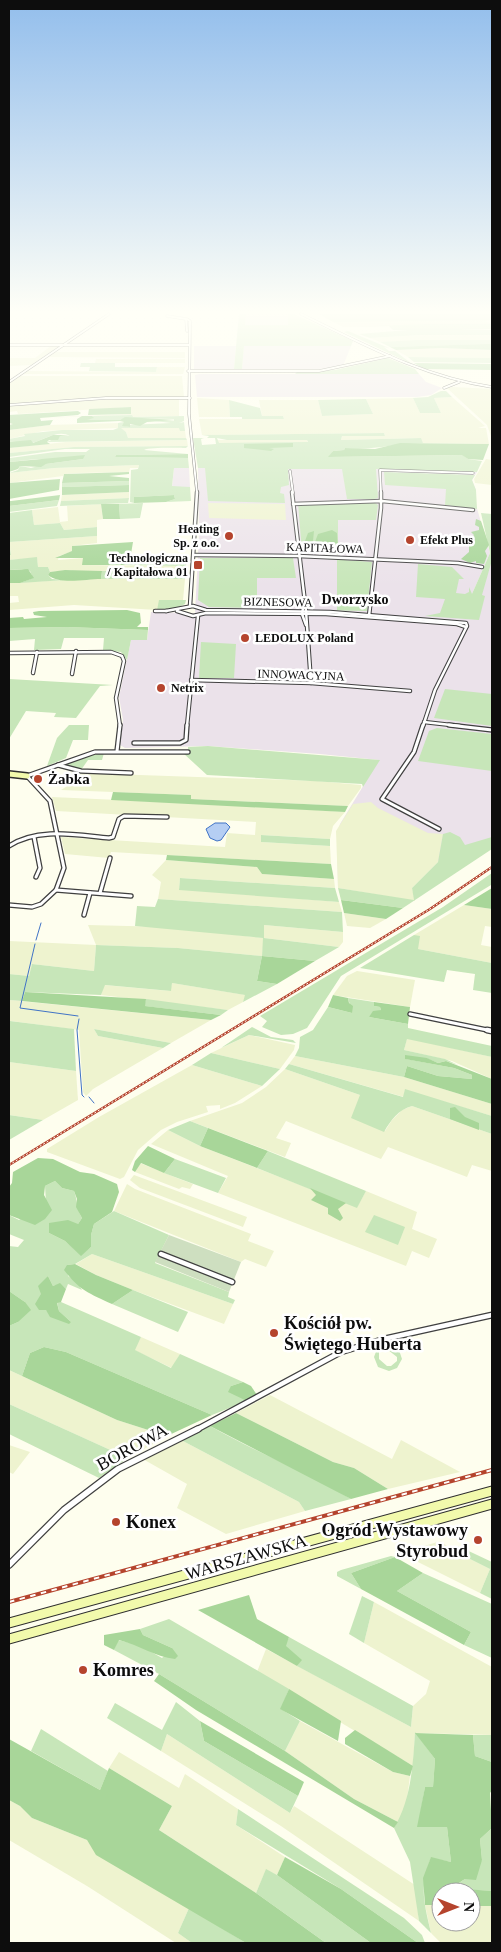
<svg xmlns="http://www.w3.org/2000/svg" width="501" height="1952" font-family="Georgia,serif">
<rect width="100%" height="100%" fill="#fefeee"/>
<!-- industrial -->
<g fill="#ebe2ea">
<polygon points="246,314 288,314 288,325 245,325"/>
<polygon points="194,346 236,346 234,369 194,369"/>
<polygon points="244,346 351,346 343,366 318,369 242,369"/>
<polygon points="199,374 419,374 426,382 442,388 431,395 417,397 197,397 195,375"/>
<polygon points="174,468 189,468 190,487 172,487"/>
<polygon points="198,468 376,468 477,472 472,480 476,490 476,505 490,553 472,594 492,560 492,846 338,888 337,837 340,824 379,760 320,754 208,746 125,748 120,745 123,720 119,697 131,640 147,640 151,612 195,613 199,534"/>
</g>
<!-- farmland -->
<g fill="#eef3cf">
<polygon points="431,319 492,320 485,321 492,324 343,327 333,322"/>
<polygon points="420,335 492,335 492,340 380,342 370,338"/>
<polygon points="51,346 61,346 33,365 9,366 9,358 35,358"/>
<polygon points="441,348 492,350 492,358 408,357 396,350"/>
<polygon points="55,352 185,352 185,358 48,357"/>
<polygon points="96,359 185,359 185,363 95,363"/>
<polygon points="157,367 185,367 183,374 23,374 27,371 156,372"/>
<polygon points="20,376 182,376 184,397 107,398 9,405 9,384"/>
<polygon points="453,387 492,389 492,439 487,425 447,388"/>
<polygon points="452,397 485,426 478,428 486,428 489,444 423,443 420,438 341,440 342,436 385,436 384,433 202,435 199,419 284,419 283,416 262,416 259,400 318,400 322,416 373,414 366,399 413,398 420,413 441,413 434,398"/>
<polygon points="131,398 179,398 179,416 132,417 131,415 39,418 131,414 131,407 18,414 17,411 9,412 9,406"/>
<polygon points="197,398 229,400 230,417 199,417"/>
<polygon points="118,423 118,428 43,431 9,439 9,430 49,425"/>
<polygon points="120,428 180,428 180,431 185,431 186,438 128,438 126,432"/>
<polygon points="187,440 188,446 74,447 9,453 9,448 66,442"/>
<polygon points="218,440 307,440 308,443 218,443"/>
<polygon points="486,459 492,460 492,485 475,483 474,479"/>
<polygon points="139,465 138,468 130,468 129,472 77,473 64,474 63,476 9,483 9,473 54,468"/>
<polygon points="129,492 129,498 61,501 62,495"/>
<polygon points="208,503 285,504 286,520 209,518"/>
<polygon points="101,504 103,519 97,520 97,527 64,530 60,523 34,525 32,510 58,507 60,522 68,521 67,506"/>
<polygon points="97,536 97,543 72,546 73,551 59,556 58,560 84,558 83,565 186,566 186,571 76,572 70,570 50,572 48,567 38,568 37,558 9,560 9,555 11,554 9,542"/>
<polygon points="85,579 185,579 183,600 160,600 157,610 74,605 9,610 9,603 19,602 18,596 9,596 9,583"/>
<polygon points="81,773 317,781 361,785 361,788 348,806 191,799 191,795 61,790 74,782"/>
<polygon points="52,797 271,807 345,812 333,826 330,839 262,835 261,842 330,846 331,864 111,852 109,858 65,854 61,837 225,847 227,833 255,835 256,822 56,811"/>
<polygon points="371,802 378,808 428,833 443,834 438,862 412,888 415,901 338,888 336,831 353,804"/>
<polygon points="166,860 257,867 262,874 334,879 335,888 180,878 179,889 339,902 342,912 158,899 161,882 152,875"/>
<polygon points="464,905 492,909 492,927 485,926 481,945 492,947 492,963 418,949 414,935"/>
<polygon points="344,913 386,919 370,928 347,926"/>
<polygon points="88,925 168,927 263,938 264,925 343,932 343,942 339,947 264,938 262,956 178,948 96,945 94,971 32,964 29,976 9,974 9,941 96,945"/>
<polygon points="357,971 415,980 410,1007 333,995 347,976"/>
<polygon points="172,983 246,995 243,1002 228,1010 101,995 104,985 170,991"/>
<polygon points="9,1000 211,1020 171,1043 94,1029 98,1036 163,1048 93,1089 86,1096 83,1092 79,1030 11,1021 9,1027"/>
<polygon points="249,1035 295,1045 294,1050 280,1069 211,1053"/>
<polygon points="407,1038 492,1057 492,1079 452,1061 404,1050"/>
<polygon points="295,1056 404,1077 492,1104 492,1116 405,1090 404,1097 289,1064"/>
<polygon points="9,1062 76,1071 78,1100 43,1120 9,1115"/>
<polygon points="192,1065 262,1086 235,1103 220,1109 220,1105 206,1106 208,1112 177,1122 161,1130 138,1150 124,1177 120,1179 47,1152 47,1149 99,1117"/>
<polygon points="285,1069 360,1095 385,1131 392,1120 402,1110 412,1106 492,1134 492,1171 472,1165 467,1177 388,1147 381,1159 286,1121 276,1138 291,1143 285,1157 190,1121 242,1103 266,1087"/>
<polygon points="168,1130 200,1146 357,1207 366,1191 417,1212 412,1229 437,1239 429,1258 412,1251 406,1266 218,1193 228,1176 151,1144"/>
<polygon points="140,1163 177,1178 193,1184 190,1189 182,1187 179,1189 135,1172"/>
<polygon points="134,1175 247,1217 243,1227 140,1188 130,1180"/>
<polygon points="127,1184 135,1189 251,1234 248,1241 274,1251 266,1267 245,1259 241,1262 114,1211"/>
<polygon points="92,1254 233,1304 224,1324 133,1290 96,1275 76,1264"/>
<polygon points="141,1337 180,1354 172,1368 134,1350"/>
<polygon points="9,1370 117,1420 167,1436 128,1458 9,1404"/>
<polygon points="270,1395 392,1459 401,1440 460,1472 388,1489 354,1468 333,1462 236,1413"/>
<polygon points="181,1440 299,1502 305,1511 226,1534 177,1508 187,1484 141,1458"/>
<polygon points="9,1445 30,1452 13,1474 9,1472"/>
<polygon points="441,1541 450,1549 490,1569 480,1593 400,1553"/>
<polygon points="374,1602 492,1667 492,1735 415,1733 413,1766 257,1672 266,1649 411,1727 413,1706 426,1694 430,1681 364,1643"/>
<polygon points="300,1721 393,1772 410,1776 406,1807 398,1822 354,1799 285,1751"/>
<polygon points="167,1734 290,1813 294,1806 415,1885 419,1921 281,1826 161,1751"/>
<polygon points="119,1752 179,1788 185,1774 238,1809 236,1825 285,1857 277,1875 266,1870 256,1893 159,1830 172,1806 109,1768"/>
<polygon points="9,1800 20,1806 32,1818 87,1840 97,1855 189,1908 178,1933 192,1943 176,1943 87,1886 9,1840"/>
<polygon points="425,1905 441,1905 441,1922 471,1922 471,1906 492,1906 492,1943 441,1943 431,1933"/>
</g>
<!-- green -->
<g fill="#c7e6b9" fill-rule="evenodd">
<polygon points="239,314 246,314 245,325 288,325 288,314 294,314 353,341 351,346 244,346 242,369 234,369"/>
<polygon points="319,314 492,314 492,320 333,322"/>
<polygon points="425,324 492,324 492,329 460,329 492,330 492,335 420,335 370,338 359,334 408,330 393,330 389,326 343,327"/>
<polygon points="348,331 389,348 384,347 389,351 395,351 412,364 344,332"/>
<polygon points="417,340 492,340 492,344 390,347 380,342"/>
<polygon points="408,357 492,358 492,363 414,362"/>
<polygon points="388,358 415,369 419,374 295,374 297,372 335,370"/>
<polygon points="81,363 115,363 115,367 157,367 156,372 89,371 90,367 80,367"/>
<polygon points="441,391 446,391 452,397 434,398 441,413 420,413 413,398 428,397"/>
<polygon points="366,399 373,414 322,416 318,400"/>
<polygon points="229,400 260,408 262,416 283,416 284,419 242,419 242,417 230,417"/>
<path d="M132,415L133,417L184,416V421L179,423L184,422L185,431H180L179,428H121L126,432L128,438H186L187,440L47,442L60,436H70C58,429 44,440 32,443C25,444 16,441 9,442V439L25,436L24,434L62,430H113L118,428V423L124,422L125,426L130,427L129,425L171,423L155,421H174V419L125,418L120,420H81L93,418L92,416Z"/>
<path d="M384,433L385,436H342L341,440L421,438L423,443C396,443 372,451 345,448L344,450L333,451L329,457L463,455L468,459L482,461L477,472L376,469L378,498L374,499H347L342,469H288L289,485L281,487L280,493L284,494L285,503L208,501L205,468H198L193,438H204L201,439L202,445L216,444L215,438H207L209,436L202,435ZM217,438L227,440H307L308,442L219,443Z"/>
<path d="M188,446L186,448C178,448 150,447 144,450L188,454L116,455L115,457L188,458L189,468H174L172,486L190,487L191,501L166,502L175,499L174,495L134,497V503L130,502L131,470L138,469L139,465L54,468L9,473L18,470L20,466L31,468L46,464L83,459H37L9,462L10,458L55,452H86L90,449H65L9,457V453L74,447Z"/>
<polygon points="384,472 475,475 472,480 476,490 477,509 445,505 446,489 385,485"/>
<polygon points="129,481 129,485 62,487 62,483"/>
<polygon points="129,498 128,503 60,506 61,501"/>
<polygon points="59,500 57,506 9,512 9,506"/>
<polygon points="143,503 140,518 120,519 119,504"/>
<polygon points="298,503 375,503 378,505 376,520 338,520 338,555 305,553 302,552"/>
<polygon points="32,510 34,525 60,523 64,530 97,527 97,536 9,542 11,555 9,555 9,513"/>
<polygon points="481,513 492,514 492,560 482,595 485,596 479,620 425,616 440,613 445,599 416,597 418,564 452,567 464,579 459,579 456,593 465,594 469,592 469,587 472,594 490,553"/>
<polygon points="37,557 38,567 48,567 50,572 48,575 52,579 65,580 20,583 33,578 30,571 22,569 9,570 9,560"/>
<polygon points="133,557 187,557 186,566 125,565"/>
<polygon points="200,558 293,558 296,578 257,578 257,608 209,607 198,600"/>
<polygon points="317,558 372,562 367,611 313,610 337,610 337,560"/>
<polygon points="102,571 186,571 185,579 101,579"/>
<polygon points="159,600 186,600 185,604 174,609 157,610"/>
<polygon points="67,627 148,630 147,640 131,640 127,660 121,652 103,650 104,638 64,638 61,649 34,650 35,639 9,641 9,628"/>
<polygon points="201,642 236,644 234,678 199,678"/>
<polygon points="9,679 113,685 100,686 76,718 54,717 56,713 26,711 9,739"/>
<polygon points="445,689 492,694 492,726 434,718"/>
<polygon points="69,725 89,725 88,740 73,740 66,758 47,766 57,738"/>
<polygon points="437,728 492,734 492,771 418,761 429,731"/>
<polygon points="208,746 380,760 363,787 362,784 207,775 183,753 188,752 188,747"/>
<polygon points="104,753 102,760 88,760 81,770 64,765 86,756"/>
<polygon points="450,832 460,837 465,845 492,837 492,849 403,908 341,900 338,888 414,900 412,888 438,862 443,834"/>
<polygon points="261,835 330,839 330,846 261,842"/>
<polygon points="492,873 491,885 341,976 307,1028 293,1034 281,1035 262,1027 267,1021 260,1016 443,907"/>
<polygon points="180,878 335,888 339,902 179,890"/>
<polygon points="158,899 342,912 343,932 264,925 264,938 339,947 315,961 262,956 257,981 277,984 243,1002 245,995 172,983 171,991 105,985 101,995 25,992 22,1001 9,1000 9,974 29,976 32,964 94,971 96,945 178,948 262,956 263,938 135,926 137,906 155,907"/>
<polygon points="414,935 420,936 418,949 492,963 492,993 473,990 475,974 447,970 444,982 360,968"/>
<polygon points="348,998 374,1002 374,1006 380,1007 381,1010 369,1017 408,1024 408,1028 492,1046 492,1057 407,1039 404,1050 445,1059 458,1065 446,1061 438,1063 426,1058 406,1059 454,1068 472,1075 472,1079 438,1076 407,1066 404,1077 295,1056 299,1048 300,1037 313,1030 328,1007 352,1013"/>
<polygon points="146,999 228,1010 221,1015 144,1006"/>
<polygon points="10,1021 74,1029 76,1071 9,1062"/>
<polygon points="252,1027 271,1037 293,1040 296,1043 249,1035 221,1048"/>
<polygon points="94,1029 171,1043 163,1048 98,1036"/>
<polygon points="211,1053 280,1069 262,1086 192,1065"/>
<path d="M289,1064L403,1097L405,1089L492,1116V1134L412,1106C398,1110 391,1120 384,1132L351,1118L360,1095L285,1069Z"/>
<polygon points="9,1115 43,1120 9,1140"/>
<polygon points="190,1121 208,1128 200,1146 168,1130"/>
<polygon points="268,1151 366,1191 357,1208 257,1168"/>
<polygon points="175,1159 226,1178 218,1193 164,1173"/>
<path d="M55,1181L62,1188L74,1191C78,1202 76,1207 82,1218L78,1224L49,1233L65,1241L81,1255L91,1247V1235L94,1224L114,1211L169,1235L155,1263L229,1292L228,1297L235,1300L233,1304L92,1254L75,1264L67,1265L68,1276L78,1283L82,1290L68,1284L66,1289L60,1284L53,1286L48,1276L41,1294L46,1310L71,1322L59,1311L57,1302H61L141,1337L135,1350L171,1368L180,1354L243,1382L231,1386L247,1401L212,1415L66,1352L44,1347L30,1353L22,1376L9,1370V1326L18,1322L25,1302L9,1291V1246L18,1247L24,1240L9,1234V1215L19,1220L46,1202L45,1186Z"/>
<polygon points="374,1215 405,1227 398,1245 365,1232"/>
<polygon points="133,1290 188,1312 178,1332 112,1304"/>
<polygon points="388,1345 399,1350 402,1359 397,1368 389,1371 378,1367 374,1357 377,1349 379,1351 379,1359 387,1366 391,1366 397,1361 397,1357 383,1346"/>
<polygon points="9,1404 128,1458 99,1478 9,1434"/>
<path d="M210,1426C256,1452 305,1472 351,1499L305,1511L299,1502L181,1440Z"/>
<polygon points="458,1546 492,1562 492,1599 480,1593 490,1569 450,1549"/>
<polygon points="391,1556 395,1557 351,1573 361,1589 337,1576 337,1572 341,1570"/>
<polygon points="423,1573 492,1604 492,1658 464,1645 471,1632 397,1591"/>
<polygon points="362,1596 374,1602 364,1643 349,1634"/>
<polygon points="169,1619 289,1689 281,1709 300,1721 285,1751 159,1674 114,1650 118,1640 139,1645 162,1658 172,1648 143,1635 140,1629"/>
<polygon points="289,1637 413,1706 411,1727 297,1666 301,1660 285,1646"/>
<polygon points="176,1702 200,1721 204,1741 298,1796 290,1813 167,1734 161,1751 107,1718 115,1703 162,1730"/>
<polygon points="41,1729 108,1771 100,1790 31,1751"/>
<path d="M415,1732L435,1759L433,1788L425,1787L418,1827H447L451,1862L431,1858C419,1888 424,1902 431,1933L419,1921L410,1862L394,1828C411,1800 413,1765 415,1732Z"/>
<polygon points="473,1735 492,1735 492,1762 475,1756"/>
<polygon points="238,1809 404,1918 422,1935 425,1943 418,1943 341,1889 236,1825"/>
<polygon points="492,1828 492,1891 450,1889 465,1879 482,1860 480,1839"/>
<polygon points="266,1869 277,1875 371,1943 326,1943 256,1893"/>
<polygon points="189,1908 246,1943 192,1943 178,1933"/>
</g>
<!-- forest -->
<g fill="#a8d699">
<polygon points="485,344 492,344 492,350 441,348 396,350 390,347"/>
<polygon points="414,363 492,364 492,370 424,369"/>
<polygon points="131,407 131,414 88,415 89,409"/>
<polygon points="78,411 81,413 78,415 40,418 41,421 53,420 50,425 9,430 9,425 13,424 9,423 9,415"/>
<polygon points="82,416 92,416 94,418 87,420 120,420 125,417 177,420 147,422 140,426 130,424 130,427 122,426 124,422 120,421 77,423 77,419"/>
<polygon points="53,435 71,435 60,436 58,440 49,440 47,442 50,444 9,448 9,442 31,440 33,443"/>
<polygon points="293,443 293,447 269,448 274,449 271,451 244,448 244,444"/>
<polygon points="400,443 489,444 483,460 468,459 462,455 328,457 333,451 344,450 345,448 375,449"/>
<polygon points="188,454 188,458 115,457 116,455"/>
<polygon points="85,455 83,459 46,464 41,467 20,466 18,469 9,472 9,462"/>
<polygon points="129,472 129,474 109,476 129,478 129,481 62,483 64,474"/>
<polygon points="60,479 59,490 9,499 9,483"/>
<polygon points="129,485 129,492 62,495 62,487"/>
<polygon points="60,495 59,500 9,506 9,501 11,501"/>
<polygon points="174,495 175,499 166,502 134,503 134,497"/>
<polygon points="101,504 119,504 120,519 103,519"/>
<polygon points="476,519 481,521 489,545 485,551 487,556 484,564 476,563 476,561 470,563 461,559 469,552 469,545 474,535 471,532 479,530 479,527 475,525"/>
<polygon points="332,530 337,533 338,550 324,552 318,548 315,550 312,546 306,547 305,541 308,533 314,531 313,541 315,542 318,534"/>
<polygon points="133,542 131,554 126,554 125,557 133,557 125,565 82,565 83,558 55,558 72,551 72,546"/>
<polygon points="28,569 34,578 20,583 9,583 9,570"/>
<path d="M65,570L102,571L101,579C86,579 59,585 48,575L50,572Z"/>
<polygon points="127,610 140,613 141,623 137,627 148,627 148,630 67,627 9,628 9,618 23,617 24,619 47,617 34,615 33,612 39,611"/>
<polygon points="113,792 191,795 191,799 348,806 345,812 111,800"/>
<polygon points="167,855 331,864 334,879 262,874 257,867 166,860"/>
<polygon points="492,888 492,909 464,905"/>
<polygon points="341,900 403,908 386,919 344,913"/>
<polygon points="262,956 315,961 277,984 257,981"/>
<polygon points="25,992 146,999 145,1006 221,1015 211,1020 22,1001"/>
<polygon points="333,995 348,998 349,1003 353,1006 352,1013 328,1007"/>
<polygon points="374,1002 410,1007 408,1024 369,1017 373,1011 381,1010 380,1007 374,1006"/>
<polygon points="405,1055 427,1058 438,1063 446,1061 492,1079 492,1104 404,1077 407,1066 438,1076 472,1079 472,1075 454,1068 405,1059"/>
<polygon points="455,1107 465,1117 479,1123 479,1130 450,1119 450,1108"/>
<polygon points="208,1128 268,1151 257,1168 200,1146"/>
<polygon points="148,1146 175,1159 164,1173 141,1163 135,1172 132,1170 135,1161"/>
<polygon points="38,1158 53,1159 80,1172 94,1174 117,1184 119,1192 112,1212 94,1224 91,1235 91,1247 81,1256 65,1241 49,1233 49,1223 68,1220 78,1224 82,1218 76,1207 77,1199 74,1191 62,1188 55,1181 45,1186 44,1195 52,1210 45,1219 35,1225 9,1215 9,1187 12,1183 13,1172"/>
<polygon points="310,1188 346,1203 338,1209 343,1218 340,1221 328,1214 328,1208 311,1200 316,1195"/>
<path d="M75,1264L96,1275L133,1290L112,1304C90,1294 79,1290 64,1270L67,1265Z"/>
<polygon points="48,1276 53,1286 60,1283 66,1289 61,1302 57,1303 59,1311 71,1322 69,1324 50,1317 46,1310 39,1310 35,1304 41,1294 38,1286"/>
<polygon points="9,1291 25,1302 31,1310 18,1322 9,1326"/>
<polygon points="44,1347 66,1352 212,1415 167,1436 117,1420 22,1376 30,1353"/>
<polygon points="243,1382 251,1386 257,1395 247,1401 228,1392 231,1386"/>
<polygon points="236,1413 333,1462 354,1468 388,1489 351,1499 210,1426"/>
<polygon points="395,1557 423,1573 397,1591 471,1632 464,1645 361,1589 351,1573"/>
<polygon points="249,1595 257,1619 289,1637 286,1646 302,1660 297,1666 198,1610"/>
<path d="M140,1629L143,1635L172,1648L178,1656L175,1659C156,1657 139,1645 119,1640L114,1650L104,1645V1635Z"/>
<polygon points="159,1674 285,1751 354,1799 398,1822 394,1828 196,1710 154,1681"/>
<polygon points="289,1689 341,1721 338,1741 280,1709"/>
<polygon points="200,1721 304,1782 298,1796 204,1741"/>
<polygon points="355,1730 413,1766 410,1776 393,1772 345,1744 345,1738"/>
<polygon points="415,1733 473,1735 475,1756 492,1762 492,1790 490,1793 492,1828 480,1839 482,1860 476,1880 465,1879 451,1888 492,1891 492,1906 471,1906 471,1892 441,1892 441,1905 425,1905 423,1878 431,1857 451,1862 447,1827 417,1827 425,1787 433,1787 435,1759"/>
<polygon points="9,1739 100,1790 109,1768 172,1806 159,1830 256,1893 326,1943 246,1943 96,1855 87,1840 32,1818 20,1806 9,1800"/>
<polygon points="285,1857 341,1889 418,1943 371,1943 277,1875"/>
</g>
<!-- cemetery -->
<polygon fill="#cedfc0" points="169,1235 241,1262 229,1292 155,1262"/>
<!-- water -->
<polygon fill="#b5cef3" stroke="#4073c6" points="215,823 226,823 230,827 221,840 217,841 210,838 206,829"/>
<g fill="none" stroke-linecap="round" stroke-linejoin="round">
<!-- stream -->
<g stroke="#4073c6" stroke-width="1">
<polyline points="36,940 41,923"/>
<polyline points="35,944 20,1008 78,1016"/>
<polyline points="79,1019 77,1030 82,1095 84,1097"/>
<polyline points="89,1097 94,1103"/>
</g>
<!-- street-far4 casing -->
<g stroke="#404040" stroke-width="3">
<g id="street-far4">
<path d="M301,314C363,344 423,377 492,387"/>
<polyline points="167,316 186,319 187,331"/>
<polyline points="187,319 190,321 189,414 197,493"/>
<polyline points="9,345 189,345"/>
<polyline points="188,371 319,371 390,356"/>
<polyline points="9,382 109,314"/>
<polyline points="444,388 459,382"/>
<polyline points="9,405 106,398 190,398"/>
<polyline points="290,471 293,493"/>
<polyline points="381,493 380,470 473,473"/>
</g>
</g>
<!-- street-far3 casing -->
<g stroke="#404040" stroke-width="4.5">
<g id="street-far3">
<polyline points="292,492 306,611 311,683"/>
<polyline points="293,504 382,501 473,510"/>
<polyline points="195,555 298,556 458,563 482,567"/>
<polyline points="304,602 302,614 306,625"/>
<polyline points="190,606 197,492"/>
<polyline points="155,611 167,611"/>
<polyline points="166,611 193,606 206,610 330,612 466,623 467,626 435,690 423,726"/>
<polyline points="177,611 193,616 206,613 326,614 457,624 466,627"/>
<polyline points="369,616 381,508 381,492"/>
<polyline points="9,653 111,652 122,656 124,661 116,698 120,726"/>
<polyline points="33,673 37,652"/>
<polyline points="72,674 76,651"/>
<polyline points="191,680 311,683 410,691"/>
<polyline points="424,722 460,726"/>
<polyline points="187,726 198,616"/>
</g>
</g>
<!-- street-far2 casing -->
<g stroke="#404040" stroke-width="5.5">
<g id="street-far2">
<polyline points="423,725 414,752 382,799 439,829"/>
<polyline points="449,725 492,730"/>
<polyline points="134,743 180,743 186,740 187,725"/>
<polyline points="117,751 120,725"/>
<polyline points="58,765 81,771 131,773"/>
<polyline points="34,837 40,868 36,877"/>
<path d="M9,846C38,827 76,835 109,838L113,837L119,819L124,816L167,817"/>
<polyline points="56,890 131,896"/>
<polyline points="100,893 110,858"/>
<polyline points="9,905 32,907 41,904 56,890 64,868 50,801 27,776 95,752 188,752"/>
<polyline points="84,915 90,893"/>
<polyline points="410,1014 492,1031"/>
</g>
</g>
<!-- street-far1 casing -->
<g stroke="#404040" stroke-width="7">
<g id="street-far1">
<polyline points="487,1030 492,1031"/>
<polyline points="161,1254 232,1282"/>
<polyline points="196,1430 341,1352 384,1339 492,1315"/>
</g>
</g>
<!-- street casing -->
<g stroke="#404040" stroke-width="8">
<polyline id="street" points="9,1565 64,1510 118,1469 198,1429"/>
</g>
<!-- secondary-far1 casing -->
<g stroke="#2f2f2f" stroke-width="8">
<polyline id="secondary-far1" points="9,774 27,776"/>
</g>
<!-- secondary casing -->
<g stroke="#2f2f2f" stroke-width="11">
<g id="secondary">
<polyline points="9,1623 492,1491"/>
<polyline points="9,1639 492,1504"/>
</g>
</g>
<!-- street-far4 -->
<use href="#street-far4" stroke="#fff" stroke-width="2"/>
<!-- street-far3 -->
<use href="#street-far3" stroke="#fff" stroke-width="2.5"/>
<!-- street-far2 -->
<use href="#street-far2" stroke="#fff" stroke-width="3"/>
<!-- street-far1 -->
<use href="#street-far1" stroke="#fff" stroke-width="4.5"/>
<!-- street -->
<use href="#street" stroke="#fff" stroke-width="5.5"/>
<!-- secondary-far1 -->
<use href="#secondary-far1" stroke="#f2faac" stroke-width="5"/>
<!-- secondary -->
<use href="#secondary" stroke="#f2faac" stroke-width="9"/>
<!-- rail-far1 casing -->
<g stroke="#b5442d" stroke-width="2.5">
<polyline id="rail-far1" points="9,1165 430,909 492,867"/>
</g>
<!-- rail casing -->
<g stroke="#b5442d" stroke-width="4">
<polyline id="rail" points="9,1602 492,1470"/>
</g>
<!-- rail-far1 -->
<use href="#rail-far1" stroke="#fff" stroke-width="1" stroke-dasharray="2" stroke-linecap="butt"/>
<!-- rail -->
<use href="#rail" stroke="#fff" stroke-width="2" stroke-dasharray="5.5" stroke-linecap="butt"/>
</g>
<!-- sky -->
<linearGradient id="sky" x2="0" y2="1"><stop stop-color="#93beec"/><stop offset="0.53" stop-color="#fffff7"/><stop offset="1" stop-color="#fffff7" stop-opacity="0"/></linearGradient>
<rect width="501" height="588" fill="url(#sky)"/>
<!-- markers -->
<g fill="#b5442d" stroke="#fff" stroke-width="2">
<circle cx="229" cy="536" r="5"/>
<circle cx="410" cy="540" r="5"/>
<rect x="193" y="560" width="10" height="10" rx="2.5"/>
<circle cx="245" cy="638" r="5"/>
<circle cx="161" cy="688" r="5"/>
<circle cx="38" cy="779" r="5"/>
<circle cx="274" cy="1333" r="5"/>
<circle cx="116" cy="1522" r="5"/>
<circle cx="478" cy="1540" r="5"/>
<circle cx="83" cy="1670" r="5"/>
</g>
<g text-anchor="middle" stroke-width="5" stroke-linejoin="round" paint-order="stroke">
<!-- far-poi labels -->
<g font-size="12" font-weight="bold" fill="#0d0d0d" stroke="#fff" text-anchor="start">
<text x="219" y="533" text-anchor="end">Heating<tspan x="219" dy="14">Sp. z o.o.</tspan></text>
<text x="420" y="544">Efekt Plus</text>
<text x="188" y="562" text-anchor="end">Technologiczna<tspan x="188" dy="14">/ Kapitałowa 01</tspan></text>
<text x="255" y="642">LEDOLUX Poland</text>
<text x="171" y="692">Netrix</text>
</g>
<!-- far-street labels -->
<g font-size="12" fill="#0d0d0d" stroke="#fff">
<text transform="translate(325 548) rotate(2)" y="4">KAPITAŁOWA</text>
<text transform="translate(278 602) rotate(1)" y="4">BIZNESOWA</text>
<text transform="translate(301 675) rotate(2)" y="4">INNOWACYJNA</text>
</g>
<!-- far-neighbourhood labels -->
<g font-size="14" font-weight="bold" fill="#0d0d0d" stroke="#fff">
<text x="355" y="604">Dworzysko</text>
</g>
<!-- poi labels -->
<g font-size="15" font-weight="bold" fill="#0d0d0d" stroke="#fff" text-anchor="start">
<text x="48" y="784">Żabka</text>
</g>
<!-- near-poi labels -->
<g font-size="18" font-weight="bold" fill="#0d0d0d" stroke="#fff" text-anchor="start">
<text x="284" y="1329">Kościół pw.<tspan x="284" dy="21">Świętego Huberta</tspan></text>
<text x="126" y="1528">Konex</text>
<text x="468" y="1536" text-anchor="end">Ogród Wystawowy<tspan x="468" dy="21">Styrobud</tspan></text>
<text x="93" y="1676">Komres</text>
</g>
<!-- near-street labels -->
<g font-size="18" fill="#0d0d0d" stroke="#fff">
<text transform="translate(132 1447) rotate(-29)" y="6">BOROWA</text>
<text transform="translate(246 1557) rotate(-16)" y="6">WARSZAWSKA</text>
</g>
</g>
<!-- border -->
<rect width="501" height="1952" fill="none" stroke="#0d0d0d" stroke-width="20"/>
<!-- north arrow -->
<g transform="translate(456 1907) rotate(90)"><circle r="24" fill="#ffffff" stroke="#9e9e9e"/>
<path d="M0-4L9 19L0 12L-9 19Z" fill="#b5442d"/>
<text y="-8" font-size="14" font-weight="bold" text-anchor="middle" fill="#0d0d0d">N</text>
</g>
</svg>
